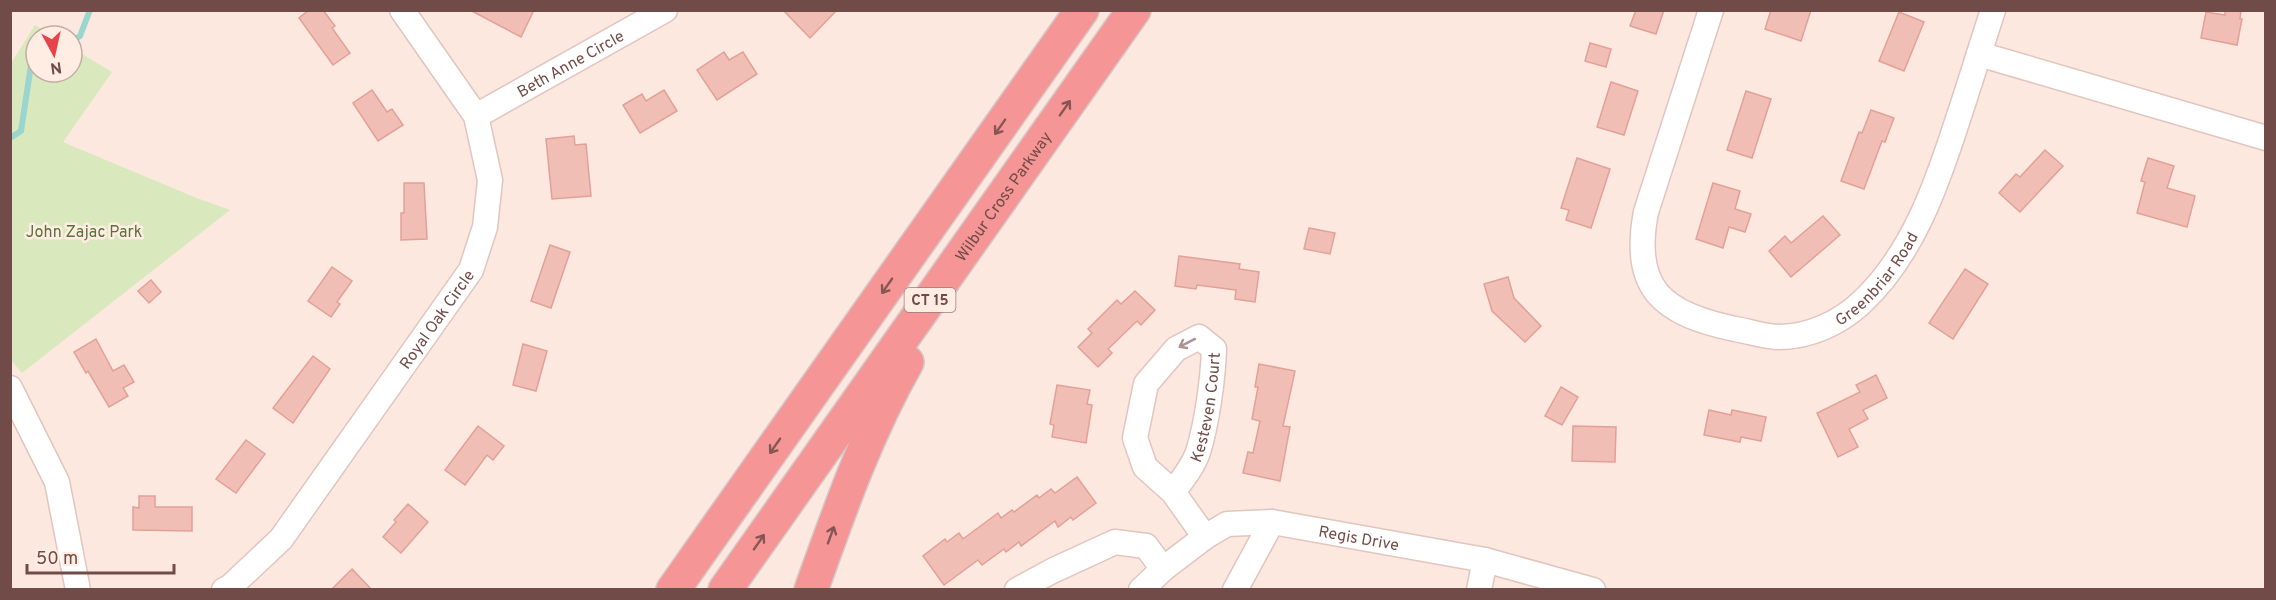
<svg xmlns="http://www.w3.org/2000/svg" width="2276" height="600" font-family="Overpass,sans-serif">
<rect width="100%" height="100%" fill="#fce8de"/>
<!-- green -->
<polygon fill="#dae8be" points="35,25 53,36 36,36 36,72 72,72 72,48 112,72 63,142 194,197 230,210 22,373 10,359 10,65"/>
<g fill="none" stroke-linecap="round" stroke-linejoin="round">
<!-- stream -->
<g stroke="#9ad6cf" stroke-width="6">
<polyline points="72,41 80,36 90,10"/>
<polyline points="10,138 21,131 31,65 36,62"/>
</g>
</g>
<!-- building -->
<g fill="#f1beb6" stroke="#e3a097" stroke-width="1.5">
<polygon points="309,10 323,10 335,26 332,28 350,53 333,65 299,18"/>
<polygon points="470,10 534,10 521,37"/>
<polygon points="783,10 837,10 810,38"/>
<polygon points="1636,10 1664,10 1656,34 1630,26"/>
<polygon points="1771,10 1811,10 1801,41 1765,29"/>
<polygon points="2225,10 2241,10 2240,19 2242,19 2237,45 2201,38 2206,12 2225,15"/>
<polygon points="1899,12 1924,22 1904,71 1879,61"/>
<polygon points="1590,43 1611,49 1606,67 1585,61"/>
<polygon points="724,52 729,60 743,52 757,74 717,100 697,70"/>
<polygon points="1611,82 1638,91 1624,135 1597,127"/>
<polygon points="372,90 387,112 392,109 403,125 378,141 353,103"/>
<polygon points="664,90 677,111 640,133 623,105 642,94 646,101"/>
<polygon points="1746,91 1771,99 1752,158 1727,150"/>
<polygon points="1871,110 1894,118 1885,142 1882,141 1864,189 1841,181 1859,132 1862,133"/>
<polygon points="574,136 575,145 586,144 591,196 552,199 546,139"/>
<polygon points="2045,150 2063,166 2020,212 1999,193 2016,174 2020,177"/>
<polygon points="1577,158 1610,169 1591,228 1566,220 1569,210 1561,208"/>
<polygon points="2148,158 2174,166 2167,188 2195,196 2187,227 2137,213 2145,182 2141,181"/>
<polygon points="404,183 424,183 427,239 401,240 401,213 404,213"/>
<polygon points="1713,183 1740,191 1735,209 1751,214 1745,232 1729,227 1723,248 1696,239"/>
<polygon points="1823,216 1840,235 1791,277 1769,251 1785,236 1791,243"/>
<polygon points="1309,228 1335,233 1330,254 1304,249"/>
<polygon points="550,245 570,252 551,308 531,301"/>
<polygon points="1179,256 1240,264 1239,269 1259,272 1255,302 1235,299 1236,290 1197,285 1196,289 1175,286"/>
<polygon points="332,267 352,281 337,302 340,304 331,317 308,301"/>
<polygon points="1965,269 1988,284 1953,339 1929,323"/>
<polygon points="1508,277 1514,298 1541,326 1525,342 1492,311 1484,284"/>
<polygon points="151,280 161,292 149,303 138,291"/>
<polygon points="1135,291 1155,310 1141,325 1137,321 1108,349 1112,353 1098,367 1078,347 1092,333 1088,329 1117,300 1121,304"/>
<polygon points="96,339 113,371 124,365 134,382 123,388 128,396 109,407 88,371 86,373 74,352"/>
<polygon points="523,344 547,351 536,391 513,385"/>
<polygon points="313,356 330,369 293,423 273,408"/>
<polygon points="1259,364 1295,371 1283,426 1290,427 1280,481 1243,473 1248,452 1253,453 1260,421 1252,419 1258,387 1255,387"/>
<polygon points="1876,375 1887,398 1863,410 1868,419 1849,429 1858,447 1838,457 1817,413 1860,392 1856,385"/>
<polygon points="1057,385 1090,390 1087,404 1092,405 1086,443 1052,437 1054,425 1050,424"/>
<polygon points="1561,387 1578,397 1562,425 1545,416"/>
<polygon points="1709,410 1731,415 1732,410 1766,417 1761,441 1741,437 1740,442 1704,435"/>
<polygon points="478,426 504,446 493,460 487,455 465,485 445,470"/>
<polygon points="1573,426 1616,427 1615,462 1572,461"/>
<polygon points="246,440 265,454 236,493 216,479"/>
<polygon points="1077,477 1096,503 1073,520 1071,517 1058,527 1055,521 1021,546 1019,542 1006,552 1004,549 982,565 978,560 944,585 923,556 945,539 947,542 959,533 963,539 998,513 1001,518 1012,510 1014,512 1037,495 1039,498 1051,489 1055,493"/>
<polygon points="139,496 155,496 155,507 192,507 192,531 133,530 133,507 139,508"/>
<polygon points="408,504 428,522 401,553 383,537 396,522 394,520"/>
<polygon points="352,569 372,590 331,590"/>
</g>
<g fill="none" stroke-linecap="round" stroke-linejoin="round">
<!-- street casing -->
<g stroke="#e1c5be" stroke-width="27">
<g id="street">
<path id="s1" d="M1711,10L1646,212C1631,289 1663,314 1735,329C1749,331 1765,337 1779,337C1809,337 1840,323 1862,302C1913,254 1937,184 1958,119C1970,83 1981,47 1993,10"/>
<polyline points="1979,54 2266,138"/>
<path id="s2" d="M476,116L665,10"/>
<polyline points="10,388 57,482 78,590"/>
<path id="s3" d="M1173,492C1182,480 1193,467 1198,452C1207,423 1213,379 1214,349L1199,337L1176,349L1146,384L1135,438L1145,467L1173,492L1205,537"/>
<path id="s4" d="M224,590L230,587L281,539L471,270L485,227L490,180L476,116L402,10"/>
<polyline points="1017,590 1052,571 1115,542 1146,546 1163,569"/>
<path id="s5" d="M1141,590L1163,569L1205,537L1227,524L1272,522L1485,560L1593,590"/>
<polyline points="1235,590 1272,522"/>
<polyline points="1479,590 1485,560"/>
</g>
</g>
<!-- highway casing -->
<g stroke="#d4c9c8" stroke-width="36">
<g id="highway">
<polyline points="673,590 1082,10"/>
<path id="s6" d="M725,590L1134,10"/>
<path d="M811,590C839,512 866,434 907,362"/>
</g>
</g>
<!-- street -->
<use href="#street" stroke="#fff" stroke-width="24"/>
<!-- highway -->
<use href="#highway" stroke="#f69595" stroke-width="33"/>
</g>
<!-- one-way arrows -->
<defs><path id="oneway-shaft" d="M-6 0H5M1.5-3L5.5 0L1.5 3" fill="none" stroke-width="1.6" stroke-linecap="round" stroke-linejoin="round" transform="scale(1.5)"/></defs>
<g stroke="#855653">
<use href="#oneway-shaft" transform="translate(1065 108) rotate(-55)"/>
<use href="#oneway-shaft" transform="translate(1000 127) rotate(125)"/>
<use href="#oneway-shaft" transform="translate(887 286) rotate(125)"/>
<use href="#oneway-shaft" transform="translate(775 446) rotate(125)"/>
<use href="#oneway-shaft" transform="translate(831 535) rotate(-70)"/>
<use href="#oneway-shaft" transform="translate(759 542) rotate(-55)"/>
</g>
<use stroke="#aa9391" href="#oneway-shaft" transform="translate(1187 343) rotate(153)"/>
<g text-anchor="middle" stroke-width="5" stroke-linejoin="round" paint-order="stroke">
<!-- shield labels -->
<rect fill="#ffede4" stroke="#9c7c76" stroke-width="1.5" x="904.5" y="288" width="51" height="24" rx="4.5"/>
<g font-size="15" font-weight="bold" fill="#714b47">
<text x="930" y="305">CT 15</text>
</g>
<!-- street labels -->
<g font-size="16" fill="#714b47" stroke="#ffede4">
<text dy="6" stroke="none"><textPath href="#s2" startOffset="108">Beth Anne Circle</textPath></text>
<text dy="6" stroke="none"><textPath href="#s6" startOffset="482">Wilbur Cross Parkway</textPath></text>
<text dy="6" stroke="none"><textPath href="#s1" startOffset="548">Greenbriar Road</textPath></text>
<text dy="6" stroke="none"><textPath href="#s4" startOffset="346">Royal Oak Circle</textPath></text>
<text dy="6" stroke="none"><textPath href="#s3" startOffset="93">Kesteven Court</textPath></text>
<text dy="6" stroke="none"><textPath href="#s5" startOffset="242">Regis Drive</textPath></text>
</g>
<!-- park labels -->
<g font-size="16" fill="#5a723d" stroke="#ffede4">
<text x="84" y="237">John Zajac Park</text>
</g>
</g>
<!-- border -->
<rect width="2276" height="600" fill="none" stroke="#714b47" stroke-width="24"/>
<!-- north arrow -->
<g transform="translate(54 54) rotate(172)"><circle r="28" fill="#ffede4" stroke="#c6aca5" stroke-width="1.5"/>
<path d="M0-4.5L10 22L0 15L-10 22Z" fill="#e6434a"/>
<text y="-9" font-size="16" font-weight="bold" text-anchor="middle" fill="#714b47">N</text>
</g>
<!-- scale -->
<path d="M27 564v9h147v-9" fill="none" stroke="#714b47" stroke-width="3"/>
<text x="36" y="564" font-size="18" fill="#714b47" stroke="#ffede4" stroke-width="4.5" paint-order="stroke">50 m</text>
</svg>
